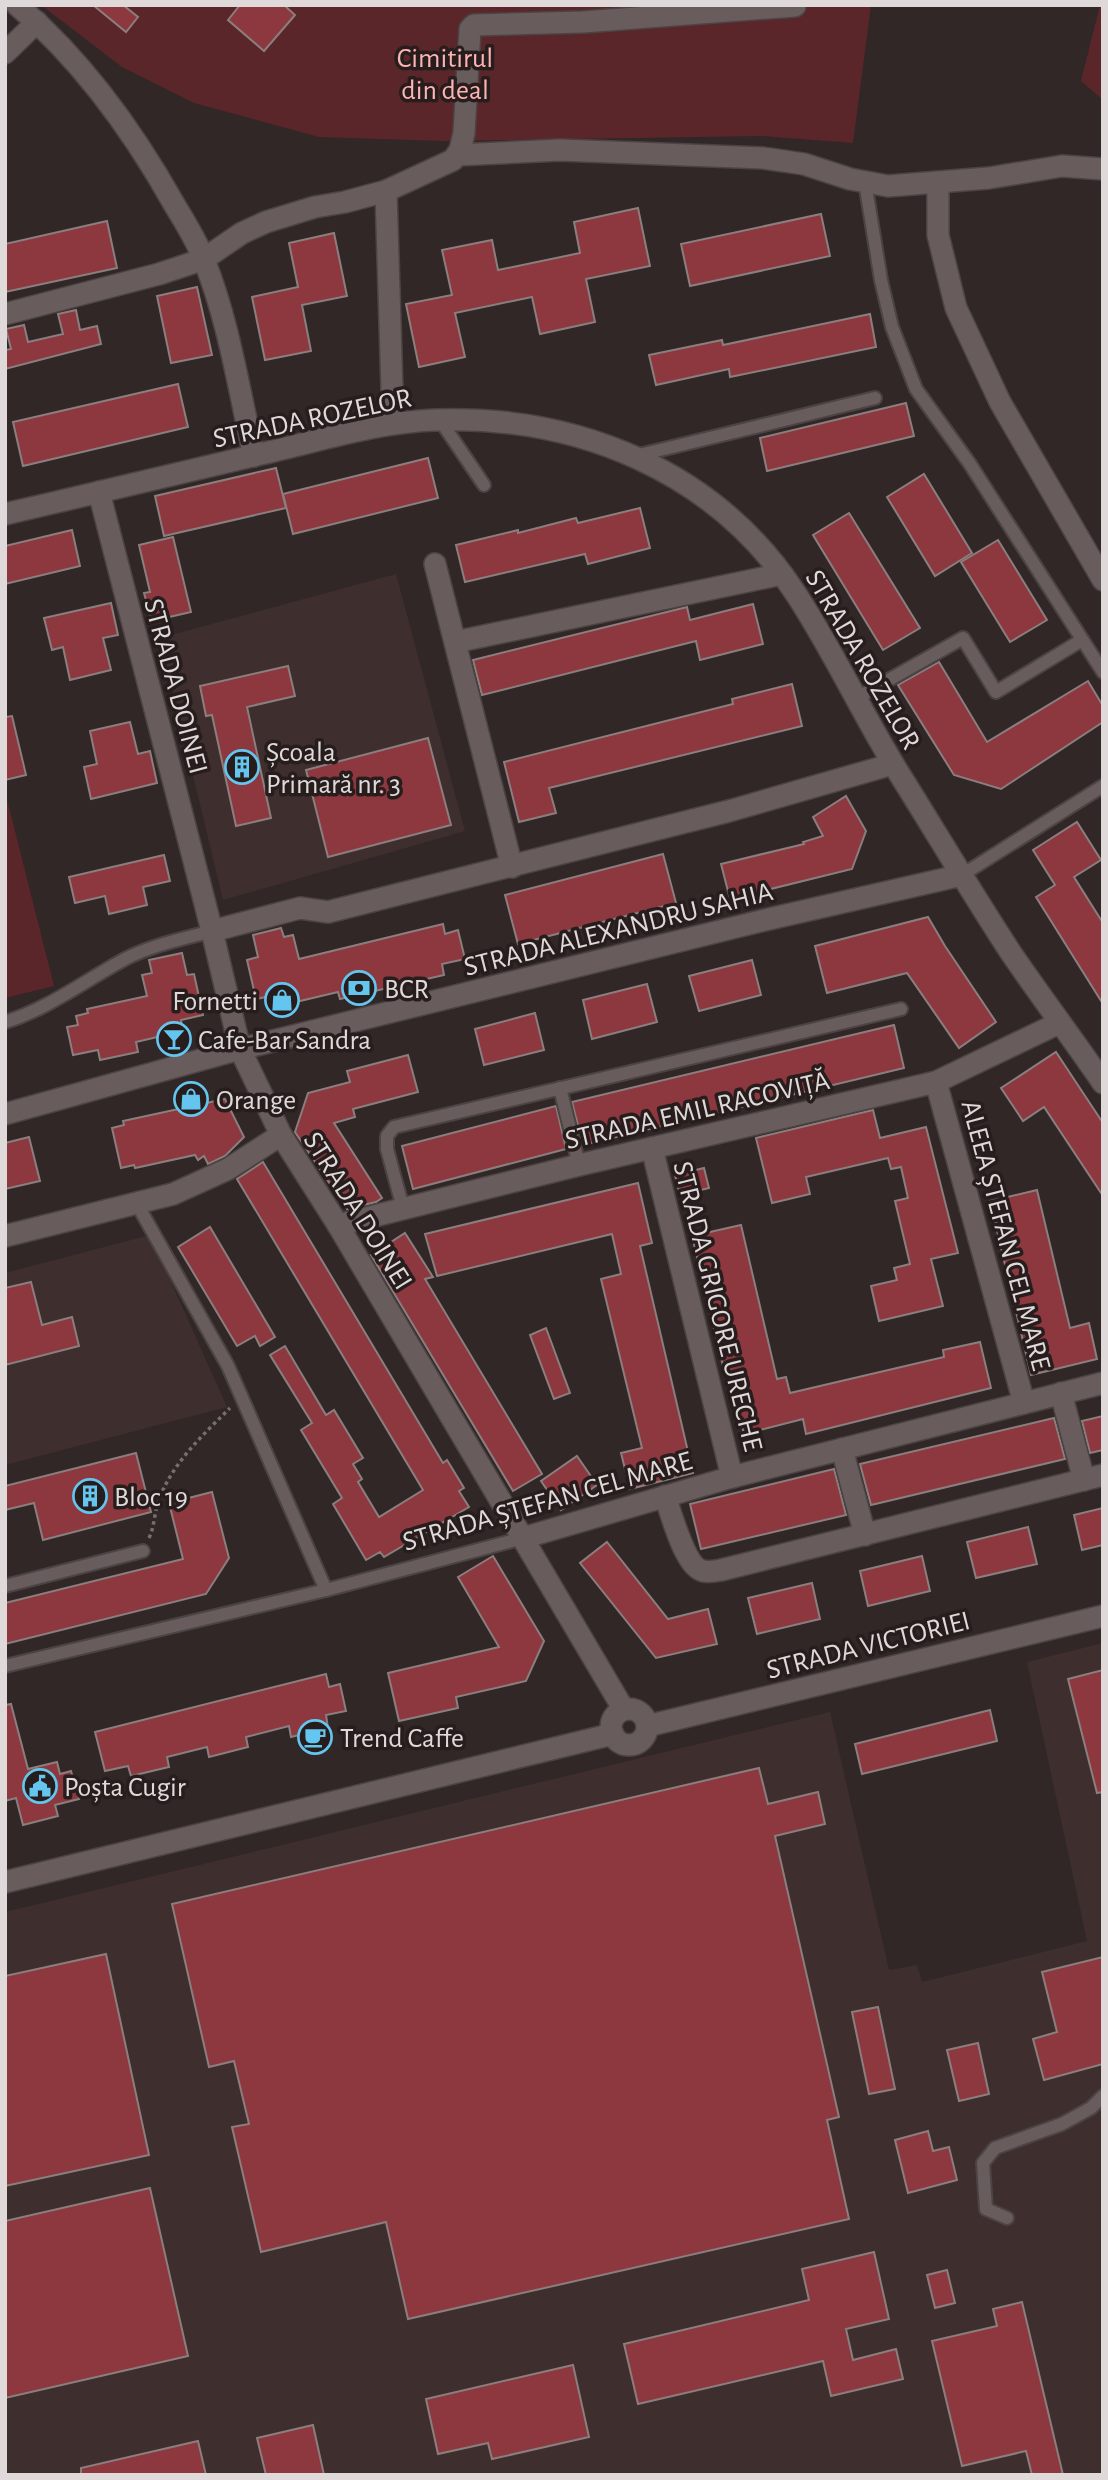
<svg xmlns="http://www.w3.org/2000/svg" width="1108" height="2480" font-family="'Alegreya Sans',sans-serif">
<rect width="100%" height="100%" fill="#312727"/>
<!-- built -->
<g fill="#3f2e2e">
<polygon points="396,574 465,831 223,900 160,638"/>
<polygon points="150,1235 227,1407 5,1465 5,1273"/>
<polygon points="1103,1643 1103,2475 5,2475 5,1912 830,1712 889,1970 917,1965 922,1982 1087,1941 1027,1662"/>
</g>
<!-- green -->
<g fill="#5a2629">
<polygon points="41,5 871,5 853,143 762,136 444,141 319,137 194,103 122,67"/>
<polygon points="1100,5 1103,5 1103,100 1081,81"/>
<polygon points="5,791 54,986 5,998"/>
</g>
<!-- building -->
<g fill="#8d373e" stroke="#8a7e7e" stroke-width="2">
<polygon points="93,5 123,5 138,17 126,32"/>
<polygon points="240,5 284,5 295,15 264,51 228,20"/>
<polygon points="638,208 650,266 586,279 595,322 540,334 532,297 455,313 465,357 419,367 406,304 452,295 442,250 492,240 498,270 580,253 574,222"/>
<polygon points="821,214 830,256 690,286 681,244"/>
<polygon points="107,221 117,268 5,292 5,244"/>
<polygon points="334,233 347,296 302,305 311,351 265,360 252,297 298,287 289,243"/>
<polygon points="197,287 212,355 171,363 157,296"/>
<polygon points="76,310 80,330 97,326 101,344 5,369 5,350 11,349 6,329 24,325 28,342 63,334 58,314"/>
<polygon points="870,314 876,347 730,377 729,369 656,385 649,355 722,340 723,345"/>
<polygon points="178,384 188,427 23,466 13,422"/>
<polygon points="906,403 914,436 767,471 760,438"/>
<polygon points="428,458 438,498 293,534 283,494"/>
<polygon points="276,468 286,508 164,536 155,496"/>
<polygon points="924,474 972,553 935,576 887,497"/>
<polygon points="640,508 650,548 588,564 585,554 465,582 456,545 518,530 518,533 576,518 578,523"/>
<polygon points="849,513 920,628 883,650 813,535"/>
<polygon points="72,530 80,566 5,584 5,546"/>
<polygon points="173,537 191,612 152,621 144,593 150,592 139,545"/>
<polygon points="998,540 1047,620 1010,642 961,562"/>
<polygon points="111,603 118,635 103,638 111,670 70,680 63,647 52,650 44,618"/>
<polygon points="753,604 763,644 700,660 696,641 482,695 473,660 687,607 690,620"/>
<polygon points="939,662 987,742 1088,681 1103,706 1103,722 1001,789 954,775 898,685"/>
<polygon points="288,666 295,696 247,707 271,818 236,826 212,715 206,716 200,686"/>
<polygon points="792,684 802,726 549,788 556,813 519,822 504,762 733,704 732,699"/>
<polygon points="12,716 26,775 5,780 5,717"/>
<polygon points="130,722 138,754 150,751 157,783 91,799 84,767 97,764 90,731"/>
<polygon points="428,738 451,825 328,857 306,770"/>
<polygon points="846,796 866,831 852,869 730,899 721,864 804,844 803,842 823,836 813,817"/>
<polygon points="1077,822 1101,860 1074,877 1103,923 1103,1004 1036,897 1055,885 1033,850"/>
<polygon points="663,854 676,903 518,944 505,895"/>
<polygon points="164,855 170,881 143,887 147,905 109,914 105,896 75,903 69,877"/>
<polygon points="928,917 945,946 996,1022 959,1048 907,973 827,993 815,946"/>
<polygon points="443,924 445,934 458,930 465,959 442,964 444,975 340,999 338,992 279,1006 276,995 256,999 247,960 258,957 253,935 281,928 284,937 293,935 299,959"/>
<polygon points="182,953 187,975 194,974 203,1015 181,1020 183,1031 136,1042 138,1052 100,1060 98,1050 73,1055 67,1027 78,1025 76,1016 88,1013 87,1009 147,996 142,975 152,973 149,960"/>
<polygon points="752,960 761,995 699,1011 689,976"/>
<polygon points="647,984 657,1022 592,1039 583,1000"/>
<polygon points="535,1013 544,1050 484,1065 475,1029"/>
<polygon points="894,1025 904,1068 583,1145 572,1102"/>
<polygon points="1056,1052 1103,1123 1103,1196 1044,1107 1023,1121 1001,1088"/>
<polygon points="408,1055 418,1092 353,1109 355,1117 334,1123 382,1198 376,1202 347,1209 295,1132 308,1093 350,1082 347,1071"/>
<polygon points="225,1099 244,1137 225,1156 208,1164 204,1156 198,1160 195,1155 135,1168 134,1165 121,1168 112,1128 124,1125 123,1121"/>
<polygon points="556,1106 566,1149 413,1189 402,1146"/>
<polygon points="873,1110 880,1138 926,1127 958,1253 931,1259 943,1306 879,1321 871,1286 897,1280 894,1268 910,1264 895,1201 908,1198 901,1167 891,1169 888,1158 806,1177 810,1194 772,1203 756,1138"/>
<polygon points="29,1137 40,1181 5,1189 5,1143"/>
<polygon points="263,1162 443,1463 447,1460 464,1488 459,1491 469,1507 384,1557 380,1552 366,1560 333,1504 342,1498 301,1430 312,1423 270,1355 285,1346 326,1415 334,1410 363,1458 353,1464 362,1479 358,1482 379,1517 423,1490 237,1179"/>
<polygon points="704,1168 709,1188 680,1195 675,1175"/>
<polygon points="638,1183 652,1243 640,1246 693,1473 630,1489 621,1453 642,1448 601,1279 621,1274 612,1234 437,1276 425,1234"/>
<polygon points="1037,1190 1070,1328 1089,1323 1097,1359 1031,1375 990,1201"/>
<polygon points="741,1225 777,1379 786,1377 790,1393 944,1357 943,1350 980,1342 991,1388 806,1434 803,1419 744,1434 727,1365 723,1366 692,1236"/>
<polygon points="210,1227 275,1337 260,1346 255,1336 237,1346 178,1247"/>
<polygon points="405,1233 433,1277 425,1279 542,1474 513,1491 371,1255"/>
<polygon points="31,1282 42,1325 72,1317 79,1346 5,1365 5,1288"/>
<polygon points="546,1328 570,1393 554,1399 530,1335"/>
<polygon points="1103,1416 1103,1450 1090,1453 1082,1421"/>
<polygon points="1054,1418 1065,1459 871,1505 860,1464"/>
<polygon points="136,1453 151,1512 43,1540 34,1503 5,1510 5,1486"/>
<polygon points="577,1456 597,1485 561,1510 541,1481"/>
<polygon points="834,1469 846,1515 701,1549 690,1504"/>
<polygon points="212,1492 229,1558 206,1594 5,1644 5,1603 183,1559 169,1503"/>
<polygon points="1103,1508 1103,1545 1082,1550 1074,1515"/>
<polygon points="1028,1527 1037,1564 976,1578 967,1542"/>
<polygon points="607,1542 668,1619 708,1609 717,1644 656,1658 580,1563"/>
<polygon points="493,1556 544,1641 526,1681 456,1697 458,1708 399,1721 388,1673 499,1647 458,1577"/>
<polygon points="922,1556 930,1591 868,1606 860,1571"/>
<polygon points="812,1583 820,1619 757,1634 748,1598"/>
<polygon points="1103,1670 1103,1792 1097,1793 1068,1679"/>
<polygon points="326,1674 329,1687 340,1684 346,1711 326,1715 328,1728 291,1737 289,1726 246,1737 248,1747 209,1757 207,1747 167,1757 169,1767 131,1776 128,1766 105,1771 95,1732"/>
<polygon points="11,1704 28,1769 57,1762 60,1774 71,1771 79,1799 55,1805 58,1816 23,1825 16,1798 5,1801 5,1705"/>
<polygon points="990,1710 997,1741 862,1774 855,1744"/>
<polygon points="759,1768 768,1804 818,1792 825,1824 775,1836 839,2117 827,2120 849,2219 408,2319 386,2222 261,2252 232,2127 249,2124 234,2061 209,2067 172,1904"/>
<polygon points="106,1954 149,2155 5,2186 5,1976"/>
<polygon points="1103,1957 1103,2064 1044,2080 1033,2039 1057,2032 1042,1972"/>
<polygon points="878,2007 895,2089 869,2094 852,2012"/>
<polygon points="978,2043 989,2094 959,2101 947,2050"/>
<polygon points="928,2131 933,2151 949,2147 957,2180 908,2193 895,2140"/>
<polygon points="150,2188 188,2356 5,2398 5,2221"/>
<polygon points="874,2252 889,2319 846,2329 853,2360 896,2349 903,2379 831,2396 823,2361 638,2404 624,2344 809,2300 802,2269"/>
<polygon points="947,2270 955,2303 935,2308 927,2275"/>
<polygon points="1022,2302 1063,2475 1032,2475 1026,2451 962,2466 932,2341 997,2326 993,2309"/>
<polygon points="573,2365 589,2437 492,2459 488,2443 438,2454 426,2399"/>
<polygon points="313,2425 324,2475 266,2475 257,2438"/>
<polygon points="198,2441 206,2475 81,2475 81,2468"/>
</g>
<g fill="none" stroke-linecap="round" stroke-linejoin="round">
<!-- lane casing -->
<g stroke="#4c4444" stroke-width="16">
<g id="lane">
<polyline points="865,182 881,280 892,327 916,389 970,464 1103,672"/>
<polyline points="440,420 484,485"/>
<polyline points="635,456 875,398"/>
<polyline points="855,699 963,638 996,692 1082,640"/>
<polyline points="962,875 1103,786"/>
<path d="M5,1022C48,1009 86,980 125,959C152,945 183,939 212,931"/>
<polyline points="560,1088 579,1165"/>
<polyline points="137,1204 228,1366 326,1590"/>
<polyline points="403,1208 387,1149 387,1136 394,1127 901,1009"/>
<polyline points="5,1586 143,1551"/>
<polyline points="5,1666 326,1590 523,1538"/>
<polyline points="1007,2218 986,2209 983,2163 995,2148 1062,2124 1091,2108 1103,2096"/>
</g>
</g>
<!-- street casing -->
<g stroke="#4c4444" stroke-width="24">
<g id="street">
<path d="M17,5C81,59 133,131 174,204C185,222 197,241 204,260C229,322 239,391 254,456"/>
<polyline points="5,53 37,22"/>
<polyline points="457,155 560,150 763,158 804,164 850,179 888,186 989,178 1062,166 1103,169"/>
<polyline points="938,182 938,235 956,308 1000,402 1103,580"/>
<polyline points="386,191 393,423"/>
<polyline points="5,314 159,274 204,259 242,233 266,222 315,207 345,202 386,191 453,160 460,150 464,133 470,29 474,25 583,22 795,6"/>
<polyline points="99,492 212,931 240,1049 281,1135 338,1225 624,1710"/>
<polyline points="435,564 512,867"/>
<polyline points="455,642 782,574"/>
<polyline points="212,931 300,908 328,912 729,811 893,764"/>
<polyline points="936,1082 1024,1403"/>
<polyline points="5,1114 240,1049 769,919 962,875"/>
<polyline points="652,1148 732,1477"/>
<polyline points="338,1225 579,1165 936,1082 1059,1023"/>
<polyline points="5,1236 173,1194 228,1169 281,1135"/>
<polyline points="1061,1393 1084,1480"/>
<polyline points="842,1449 865,1535"/>
<path d="M665,1496C671,1513 685,1567 703,1571C708,1572 716,1571 721,1570L1103,1475"/>
<polyline points="523,1538 732,1477 1103,1383"/>
</g>
</g>
<!-- secondary casing -->
<g stroke="#4c4444" stroke-width="24">
<g id="secondary">
<path d="M5,514C92,494 179,473 265,453C322,440 377,422 435,420C578,415 716,471 796,594C834,652 863,716 900,775C937,834 973,895 1011,953C1041,997 1073,1039 1103,1083"/>
<circle cx="629" cy="1727" r="18"/>
<polyline points="647,1726 1103,1616"/>
<polyline points="5,1882 613,1734"/>
</g>
</g>
<!-- path -->
<path stroke="#776e6e" stroke-width="3.5" stroke-dasharray="3.5 3.5" stroke-linecap="butt" d="M149,1538C155,1525 154,1513 159,1500C172,1463 203,1435 230,1408"/>
<!-- lane -->
<use href="#lane" stroke="#685c5c" stroke-width="12"/>
<!-- street -->
<use href="#street" stroke="#685c5c" stroke-width="21"/>
<!-- secondary -->
<use href="#secondary" stroke="#685c5c" stroke-width="21"/>
</g>
<!-- icons -->
<defs>
<g id="building-ring" transform="scale(1.75)"><circle r="9.5" fill="#271d1d" stroke="#64c5ee" stroke-width="1.5"/><path d="M-4-6H4V6H1V3H-1V6H-4ZM-2.5-4.3h1.7v1.8h-1.7ZM.8-4.3h1.7v1.8H.8ZM-2.5-1h1.7V.8h-1.7ZM.8-1h1.7V.8H.8Z" fill="#64c5ee"/></g>
<g id="bank-ring" transform="scale(1.75)"><circle r="9.5" fill="#271d1d" stroke="#64c5ee" stroke-width="1.5"/><path d="M-6-4H6V4H-6ZM0-2.3a2.3 2.3 0 1 0 0 4.6a2.3 2.3 0 1 0 0-4.6Z" fill="#64c5ee"/></g>
<g id="shop-ring" transform="scale(1.75)"><circle r="9.5" fill="#271d1d" stroke="#64c5ee" stroke-width="1.5"/><path d="M-5-2.5h2.3a2.7 3.5 0 0 1 5.4 0H5L5.5 6h-11ZM-1.5-2.5h3a1.5 2.3 0 0 0-3 0Z" fill="#64c5ee"/></g>
<g id="bar-ring" transform="scale(1.75)"><circle r="9.5" fill="#271d1d" stroke="#64c5ee" stroke-width="1.5"/><path d="M-6-5H6L.8 .8V4.5H3.5V6h-7V4.5H-.8V.8Z" fill="#64c5ee"/></g>
<g id="cafe-ring" transform="scale(1.75)"><circle r="9.5" fill="#271d1d" stroke="#64c5ee" stroke-width="1.5"/><path d="M-5.5-4.5H6V0H3Q3 3.5 0 3.5H-2.5Q-5.5 3.5-5.5 0ZM3-3.2v2h1.7v-2ZM-6 4.5H4V6H-6Z" fill="#64c5ee"/></g>
<g id="civic-ring" transform="scale(1.75)"><circle r="9.5" fill="#271d1d" stroke="#64c5ee" stroke-width="1.5"/><path d="M-.6-6.5H3V-4.5H.6V-3L4-1V1h2V6H-6V1h2V-1L-.6-3ZM-1.2 2.5V6h2.4V2.5Z" fill="#64c5ee"/></g>
</defs>
<g fill-rule="evenodd">
<use href="#building-ring" x="242" y="767"/>
<use href="#bank-ring" x="359" y="988"/>
<use href="#shop-ring" x="282" y="1000"/>
<use href="#bar-ring" x="174" y="1039"/>
<use href="#shop-ring" x="191" y="1099"/>
<use href="#building-ring" x="90" y="1496"/>
<use href="#cafe-ring" x="315" y="1737"/>
<use href="#civic-ring" x="40" y="1786"/>
</g>
<g text-anchor="middle" stroke-width="7" stroke-linejoin="round" paint-order="stroke">
<!-- park labels -->
<g font-size="28" fill="#feb3b4" stroke="#271d1d">
<text x="445" y="67">Cimitirul<tspan x="445" dy="32">din deal</tspan></text>
</g>
<!-- street labels -->
<g font-size="28" fill="#e0d9d9" stroke="#271d1d">
<text transform="translate(312 417) rotate(-12)" y="10">STRADA ROZELOR</text>
<text transform="translate(864 659) rotate(60)" y="10">STRADA ROZELOR</text>
<text transform="translate(177 686) rotate(75)" y="10">STRADA DOINEI</text>
<text transform="translate(618 928) rotate(-14)" y="10">STRADA ALEXANDRU SAHIA</text>
<text transform="translate(697 1109) rotate(-13)" y="10">STRADA EMIL RACOVIȚĂ</text>
<text transform="translate(359 1210) rotate(58)" y="10">STRADA DOINEI</text>
<text transform="translate(1007 1235) rotate(75)" y="10">ALEEA ȘTEFAN CEL MARE</text>
<text transform="translate(719 1306) rotate(76)" y="10">STRADA GRIGORE URECHE</text>
<text transform="translate(547 1500) rotate(-16)" y="10">STRADA ȘTEFAN CEL MARE</text>
<text transform="translate(868 1644) rotate(-14)" y="10">STRADA VICTORIEI</text>
</g>
<!-- poi labels -->
<g font-size="28" fill="#e0d9d9" stroke="#271d1d" text-anchor="start">
<text x="266" y="761">Școala<tspan x="266" dy="32">Primară nr. 3</tspan></text>
<text x="384" y="998">BCR</text>
<text x="258" y="1010" text-anchor="end">Fornetti</text>
<text x="198" y="1049">Cafe-Bar Sandra</text>
<text x="216" y="1109">Orange</text>
<text x="114" y="1506">Bloc 19</text>
<text x="340" y="1747">Trend Caffe</text>
<text x="64" y="1796">Poșta Cugir</text>
</g>
</g>
<!-- border -->
<rect width="1108" height="2480" fill="none" stroke="#e0d9d9" stroke-width="14"/>
</svg>
